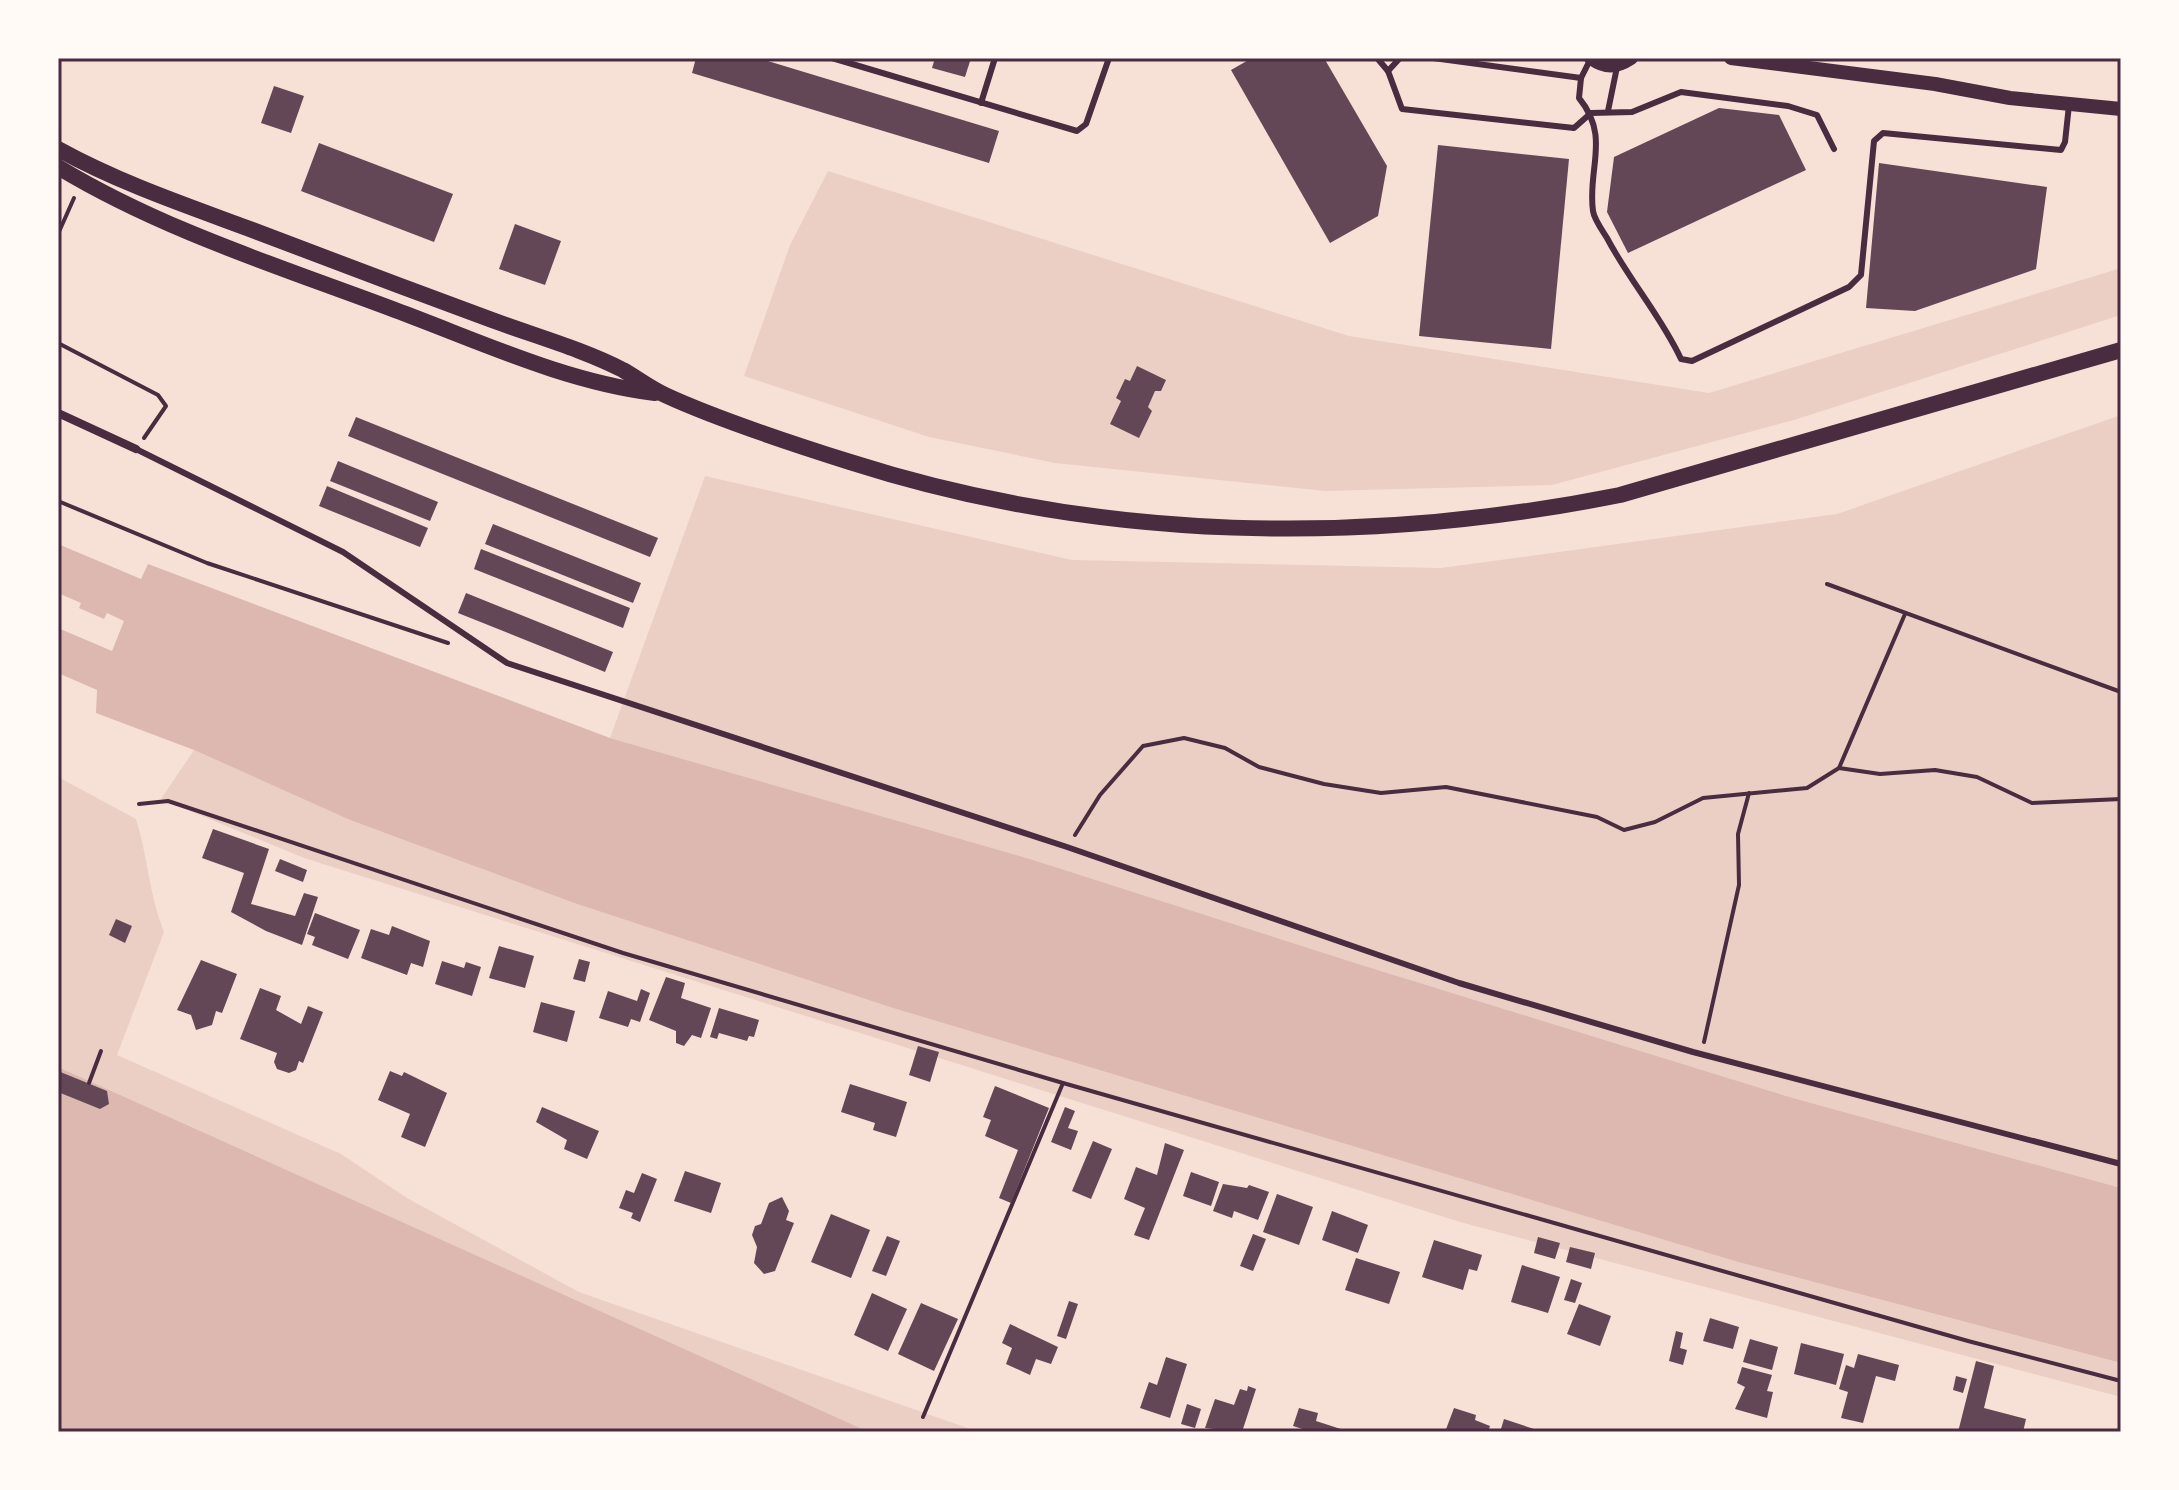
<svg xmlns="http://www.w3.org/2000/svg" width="2179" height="1490" font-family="'DM Sans',sans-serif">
<rect width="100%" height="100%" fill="#f7e1d7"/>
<!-- green -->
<g fill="#ebcfc5">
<polygon points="828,171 1349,336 1709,393 2121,268 2121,315 1794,420 1552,485 1325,491 1055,463 929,437 744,376 790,245"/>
<polygon points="2121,415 2121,1188 1793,1098 1368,967 1030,859 610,738 705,476 1072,560 1441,568 1837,514"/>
<polygon points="194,750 350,820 574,903 893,1008 1738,1262 2121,1363 2121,1397 1460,1222 304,858 161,799"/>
<path d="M58,777L136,819C148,857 149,895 164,932L117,1055L341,1154L407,1198L579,1292L979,1432H869L58,1067Z"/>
</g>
<!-- water -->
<g fill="#dcb8b0">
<polygon points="58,544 141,579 148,564 610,738 1030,859 1368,967 1793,1098 2121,1188 2121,1363 1738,1262 893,1008 574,903 350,820 194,750 96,713 97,690 58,673 58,628 112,651 124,621 107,613 104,619 79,608 81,603 58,593"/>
<polygon points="58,1067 869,1432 58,1432"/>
</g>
<!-- building -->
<g fill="#644757">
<polygon points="696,58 758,58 999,131 989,163 692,73"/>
<polygon points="935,58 971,58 965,77 932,68"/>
<polygon points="1252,58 1324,58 1387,166 1378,216 1330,243 1231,70"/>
<polygon points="274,86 304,96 291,133 261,123"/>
<polygon points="1719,108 1779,115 1806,170 1628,253 1607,212 1614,157"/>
<polygon points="319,143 453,194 434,242 301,191"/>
<polygon points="1438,145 1569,159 1551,349 1419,336"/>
<polygon points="1879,163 2047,187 2036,269 1915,311 1866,308"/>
<polygon points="515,224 561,241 545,285 499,269"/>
<polygon points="1137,366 1166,380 1161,391 1155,391 1148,407 1152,411 1139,438 1110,424 1121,401 1116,398 1125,379 1130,381"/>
<polygon points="356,417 658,538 650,557 348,436"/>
<polygon points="338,461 438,502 430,521 330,481"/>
<polygon points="327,486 428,528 420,547 319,506"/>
<polygon points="493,524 641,583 633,603 485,544"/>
<polygon points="481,549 630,608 623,628 474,569"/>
<polygon points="466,593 613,652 605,672 458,613"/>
<polygon points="213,829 269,849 251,904 295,916 304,893 318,897 302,945 266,931 231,912 244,873 202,858"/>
<polygon points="280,859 307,870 303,882 275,871"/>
<polygon points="315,913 360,930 348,959 312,945 315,937 307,934"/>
<polygon points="116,919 132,926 125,943 109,935"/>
<polygon points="392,926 430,941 423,967 411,963 407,975 361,958 371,929 389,935"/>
<polygon points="499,946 534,956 525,988 489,978"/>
<polygon points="579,959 590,962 585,982 573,979"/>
<polygon points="201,960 237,974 222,1013 216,1011 212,1025 196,1030 191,1015 177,1010"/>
<polygon points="442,961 464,968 466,962 481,967 472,996 435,984"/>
<polygon points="666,977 685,983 681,998 711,1008 701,1038 692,1035 684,1046 676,1043 676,1031 649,1020"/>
<polygon points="260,988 281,996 276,1010 301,1024 308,1006 323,1012 303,1063 299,1061 296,1070 289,1073 277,1069 274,1062 277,1053 240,1039"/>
<polygon points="641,989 650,993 640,1022 631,1019 628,1027 599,1018 608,991 637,1001"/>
<polygon points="541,1002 575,1011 567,1042 533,1032"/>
<polygon points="719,1008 759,1020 754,1037 749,1036 747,1041 719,1033 717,1039 710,1037"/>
<polygon points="918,1046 939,1052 930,1082 909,1075"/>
<polygon points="58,1071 107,1091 109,1104 100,1109 58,1092"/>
<polygon points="390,1071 402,1076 404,1072 447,1093 425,1147 401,1137 410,1114 378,1100"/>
<polygon points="850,1084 907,1102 896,1137 873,1130 875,1123 841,1112"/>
<polygon points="995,1086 1049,1108 1011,1203 999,1198 1018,1150 985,1136 991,1120 983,1117"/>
<polygon points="542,1107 599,1131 587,1159 564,1149 567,1140 536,1122"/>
<polygon points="1065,1107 1075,1111 1068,1128 1078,1131 1071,1150 1051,1142"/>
<polygon points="1093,1141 1112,1149 1091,1199 1072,1191"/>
<polygon points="1165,1143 1184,1150 1149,1240 1134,1235 1145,1208 1124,1199 1136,1167 1157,1175"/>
<polygon points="685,1171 721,1183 711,1213 674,1201"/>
<polygon points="1191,1172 1219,1182 1211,1206 1183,1196"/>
<polygon points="642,1173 657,1179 640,1222 631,1218 633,1213 619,1208 626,1190 634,1193"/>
<polygon points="1223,1184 1247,1188 1249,1185 1269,1192 1258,1220 1234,1211 1232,1218 1213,1211"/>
<polygon points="1277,1194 1313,1207 1299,1245 1263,1232"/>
<polygon points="782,1197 789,1211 786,1220 794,1223 775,1271 764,1274 754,1263 757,1247 752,1235 755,1226 761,1224 769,1203"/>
<polygon points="1332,1211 1368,1225 1358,1253 1322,1240"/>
<polygon points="831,1214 870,1230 851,1278 811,1262"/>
<polygon points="1253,1234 1266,1239 1253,1271 1240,1266"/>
<polygon points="887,1236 900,1241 886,1276 872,1271"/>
<polygon points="1538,1237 1560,1243 1555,1259 1534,1253"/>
<polygon points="1434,1240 1482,1255 1477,1271 1469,1269 1463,1290 1422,1277"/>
<polygon points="1570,1247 1595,1253 1591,1269 1566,1262"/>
<polygon points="1356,1258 1400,1272 1389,1304 1345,1290"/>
<polygon points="1522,1265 1560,1277 1548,1313 1511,1302"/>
<polygon points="1571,1279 1582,1283 1575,1303 1564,1300"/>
<polygon points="872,1293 907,1309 888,1351 854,1335"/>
<polygon points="1069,1301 1078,1304 1066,1339 1057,1336"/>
<polygon points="921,1303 958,1319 934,1371 898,1354"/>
<polygon points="1579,1304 1611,1316 1600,1346 1567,1334"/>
<polygon points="1710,1318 1739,1327 1733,1349 1703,1341"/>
<polygon points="1010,1324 1058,1347 1051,1364 1036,1359 1030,1375 1006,1364 1012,1348 1002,1343"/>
<polygon points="1676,1331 1683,1333 1680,1348 1687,1350 1683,1365 1669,1361"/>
<polygon points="1750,1339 1778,1347 1772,1370 1743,1362"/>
<polygon points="1801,1343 1844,1354 1836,1385 1794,1374"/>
<polygon points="1858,1354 1899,1365 1895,1381 1876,1376 1863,1423 1841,1418 1848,1392 1839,1389 1846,1365 1854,1368"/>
<polygon points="1166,1357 1187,1364 1170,1418 1140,1408 1149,1382 1157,1385"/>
<polygon points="1976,1361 1994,1366 1984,1408 2026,1419 2023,1432 1958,1432"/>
<polygon points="1742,1367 1772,1375 1767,1391 1773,1392 1767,1418 1735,1409 1745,1387 1737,1383"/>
<polygon points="1956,1376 1967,1379 1963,1393 1953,1390"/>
<polygon points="1248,1386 1256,1389 1242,1432 1205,1428 1215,1399 1234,1405 1240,1389 1247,1391"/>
<polygon points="1187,1404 1201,1409 1195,1428 1181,1424"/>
<polygon points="1299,1408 1318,1413 1316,1421 1350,1432 1312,1432 1293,1426"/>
<polygon points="1454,1408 1476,1415 1475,1420 1490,1426 1488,1432 1445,1432"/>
<polygon points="1504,1419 1537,1430 1536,1432 1500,1432"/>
</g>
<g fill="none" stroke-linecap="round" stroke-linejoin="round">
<!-- path -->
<g stroke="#4a2c40" stroke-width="4">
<polyline points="58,234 74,198"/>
<polyline points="58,343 158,395 166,406 144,438"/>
<polyline points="58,501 207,563 448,643"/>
<polyline points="1827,584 2121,692"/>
<polyline points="1839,768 1880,774 1935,770 1977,777 2032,803 2121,799"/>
<polyline points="139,804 168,801 623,953 1063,1083 1968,1341 2121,1381"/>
<polyline points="1075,835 1100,795 1143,746 1184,738 1225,748 1259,767 1324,784 1381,793 1446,787 1597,817 1624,830 1655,822 1703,798 1807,788 1839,768 1905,614"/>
<polyline points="1704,1042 1739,885 1738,834 1749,793"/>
<polyline points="89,1083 101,1051"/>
<polyline points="923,1417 1063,1083"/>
</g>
<!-- service -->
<g stroke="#4a2c40" stroke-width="6">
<polyline points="832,58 1077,131 1086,124 1109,58"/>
<polyline points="1377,58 1388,71 1402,109 1574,128 1591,113 1632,112 1681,92 1788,106 1817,115 1834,149"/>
<polyline points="1433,58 1581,78"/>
<path d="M1590,60L1581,78L1579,98C1611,137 1587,169 1593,211C1594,219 1602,230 1607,238C1629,280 1661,316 1681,359L1692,361L1849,287L1861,275L1874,141L1883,133L2061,150L2065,142L2069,105"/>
<polyline points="1388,71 1400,58"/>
<polyline points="981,103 995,58"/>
<polyline points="1608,111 1617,67"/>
<polyline points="136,449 343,552 507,663 1067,847 1459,983 1693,1052 2121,1164"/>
</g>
<!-- minor -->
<polyline stroke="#4a2c40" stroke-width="8" points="58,413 136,449"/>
<!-- tertiary -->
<g stroke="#4a2c40" stroke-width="14">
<path d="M1591,58C1605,68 1616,68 1631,58"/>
<polyline points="1731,58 1935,84 2010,98 2121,109"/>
</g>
<!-- secondary -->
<g stroke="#4a2c40" stroke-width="16">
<path d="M58,149C118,182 182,204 247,228C329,259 410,290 492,320C535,336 582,349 623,370C637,378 650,388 665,395C719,420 793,444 850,462C1100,542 1364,546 1620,495L2121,350"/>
<path d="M58,167C162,230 281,267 395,310C479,341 565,382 655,393"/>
</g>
</g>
<!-- border -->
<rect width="2179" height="1490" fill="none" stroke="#fffaf5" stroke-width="120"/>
<rect x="60" y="60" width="2059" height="1370" fill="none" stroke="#4a2c40" stroke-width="3"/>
</svg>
